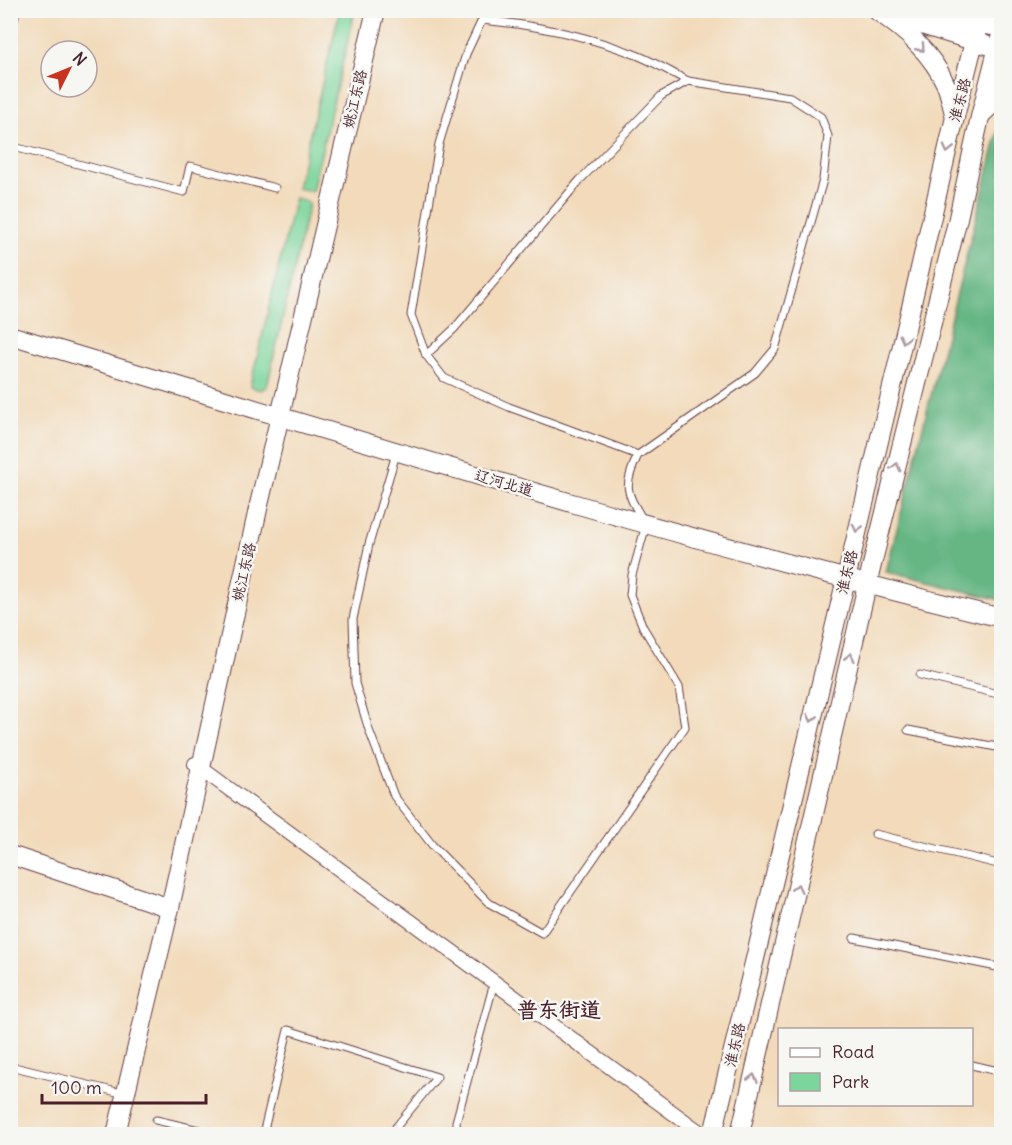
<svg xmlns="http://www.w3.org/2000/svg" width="1012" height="1145" font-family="Delius,'LXGW WenKai TC',sans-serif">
<rect width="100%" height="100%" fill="#f6f6f2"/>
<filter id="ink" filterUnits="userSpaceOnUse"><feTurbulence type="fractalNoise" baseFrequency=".0167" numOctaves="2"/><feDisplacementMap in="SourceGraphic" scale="12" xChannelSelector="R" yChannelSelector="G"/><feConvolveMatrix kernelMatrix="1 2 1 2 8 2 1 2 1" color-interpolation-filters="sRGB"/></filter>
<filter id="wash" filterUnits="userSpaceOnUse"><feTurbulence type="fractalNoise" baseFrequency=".008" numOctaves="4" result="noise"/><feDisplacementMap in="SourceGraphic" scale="24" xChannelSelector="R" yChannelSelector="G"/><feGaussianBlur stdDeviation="1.35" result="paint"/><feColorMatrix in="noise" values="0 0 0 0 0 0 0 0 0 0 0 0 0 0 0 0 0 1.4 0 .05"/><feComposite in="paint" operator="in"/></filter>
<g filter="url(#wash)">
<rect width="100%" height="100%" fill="#f2daba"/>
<!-- green -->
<g fill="#7cd59b" stroke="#637a63" stroke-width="1.5">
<polygon points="340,10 355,11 312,191 297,188"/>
<polygon points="295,198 309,203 267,386 261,390 250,387"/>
</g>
<!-- forest -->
<polygon fill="#65b683" stroke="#586a57" stroke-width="1.5" points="1001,120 1001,600 886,572"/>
</g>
<g filter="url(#ink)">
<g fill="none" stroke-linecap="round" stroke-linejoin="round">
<!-- lane casing -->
<g stroke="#633b40" stroke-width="9">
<g id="lane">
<polyline points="10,41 16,10"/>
<polyline points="10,146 184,192 190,166 275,188"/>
<path d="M396,454L369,544L353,619L355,683L369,730L394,796L433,846L489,903L542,933L685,727L679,687L643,627L630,595L632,575L646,525C628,494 621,490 638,455L755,373L775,349L823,180L828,136L821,117L790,97L688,81L661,96L580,180L454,329L426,355"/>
<path d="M638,455L509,407L444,378L426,355L411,315L439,144L466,54L482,20C535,25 589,36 639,56C656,63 672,73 688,81"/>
<polyline points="920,675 1002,695"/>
<polyline points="908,730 1002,748"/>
<polyline points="875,834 1002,865"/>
<polyline points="854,938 1002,968"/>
<polyline points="972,1065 1002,1072"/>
<polyline points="10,1066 117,1092"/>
<polyline points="156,1120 216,1134"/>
<polyline points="263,1134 288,1030 437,1077 396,1127 393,1134"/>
<polyline points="457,1134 456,1122 494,983"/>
<polyline points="994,1134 1002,1109"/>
</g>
</g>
<!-- street casing -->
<g stroke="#633b40" stroke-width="16">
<polyline id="street" points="195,764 702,1134"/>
</g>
<!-- secondary casing -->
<g stroke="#633b40" stroke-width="20">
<g id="secondary">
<path d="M877,11C905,30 932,53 946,85C950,95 952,107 955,117"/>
<polyline points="906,11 991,26"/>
<polyline points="892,16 986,45"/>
<polyline points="981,115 1002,95"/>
<path d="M10,335C339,434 667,537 1002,618"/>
<polyline points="10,855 170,908"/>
<polyline points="116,1134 170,908 258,509 376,10"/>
<polyline points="713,1134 909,316 955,117 982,10"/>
<polyline points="740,1134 867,585 958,218 980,117 1002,31"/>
</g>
</g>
<!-- lane -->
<use href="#lane" stroke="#fff" stroke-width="7"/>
<!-- street -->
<use href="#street" stroke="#fff" stroke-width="14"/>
<!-- secondary -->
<use href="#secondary" stroke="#fff" stroke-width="18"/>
</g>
<!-- one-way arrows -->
<defs><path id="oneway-chevron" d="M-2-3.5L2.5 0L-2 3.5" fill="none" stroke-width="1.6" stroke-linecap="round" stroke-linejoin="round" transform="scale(1.5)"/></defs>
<g stroke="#ae9aa0">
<use href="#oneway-chevron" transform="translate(921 48) rotate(48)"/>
<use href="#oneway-chevron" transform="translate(948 149) rotate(103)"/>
<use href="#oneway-chevron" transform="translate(904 339) rotate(104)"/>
<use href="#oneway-chevron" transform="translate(896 467) rotate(-76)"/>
<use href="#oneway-chevron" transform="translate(857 528) rotate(104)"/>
<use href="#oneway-chevron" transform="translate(850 657) rotate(-77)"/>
<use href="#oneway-chevron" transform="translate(812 718) rotate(103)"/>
<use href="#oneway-chevron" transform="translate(797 888) rotate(-77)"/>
<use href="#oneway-chevron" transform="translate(753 1078) rotate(-77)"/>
</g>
</g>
<g text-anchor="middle" stroke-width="5" stroke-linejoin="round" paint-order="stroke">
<!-- street labels -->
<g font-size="15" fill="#4a1f2b" stroke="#f6f6f2">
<text transform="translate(355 99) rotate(-77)" y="5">姚江东路</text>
<text transform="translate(960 100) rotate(-75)" y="5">淮东路</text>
<text transform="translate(504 483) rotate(16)" y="5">辽河北道</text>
<text transform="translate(244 572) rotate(-77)" y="5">姚江东路</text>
<text transform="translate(847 572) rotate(-76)" y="5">淮东路</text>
<text transform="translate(735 1045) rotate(-77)" y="5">淮东路</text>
</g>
<!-- district labels -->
<g font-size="21" font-weight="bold" fill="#4a1f2b" stroke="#f6f6f2">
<text x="559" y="1017">普东街道</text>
</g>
</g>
<!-- margin -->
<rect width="1012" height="1145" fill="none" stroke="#f6f6f2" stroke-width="36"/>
<!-- legend -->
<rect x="778" y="1028" width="195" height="78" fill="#f6f6f2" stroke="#b1a0a2" stroke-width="1.5"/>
<rect x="790" y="1048" width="30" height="9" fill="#ffffff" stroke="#b1a0a2" stroke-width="1.5"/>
<text x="832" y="1058" font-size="18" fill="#4a1f2b">Road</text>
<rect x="790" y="1073" width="30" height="18" fill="#7cd59b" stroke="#b1a0a2" stroke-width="1.5"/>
<text x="832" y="1088" font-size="18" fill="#4a1f2b">Park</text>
<!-- north arrow -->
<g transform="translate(69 69) rotate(47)"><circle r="28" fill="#f6f6f2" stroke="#b1a0a2" stroke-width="1.5"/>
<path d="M0-4.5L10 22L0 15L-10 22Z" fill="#c8321e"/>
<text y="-9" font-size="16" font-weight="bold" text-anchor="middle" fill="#4a1f2b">N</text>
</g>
<!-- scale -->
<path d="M42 1094v9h164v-9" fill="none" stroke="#4a1f2b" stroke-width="3"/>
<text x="51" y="1094" font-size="18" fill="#4a1f2b" stroke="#f6f6f2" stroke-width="4.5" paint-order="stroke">100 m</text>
</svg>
